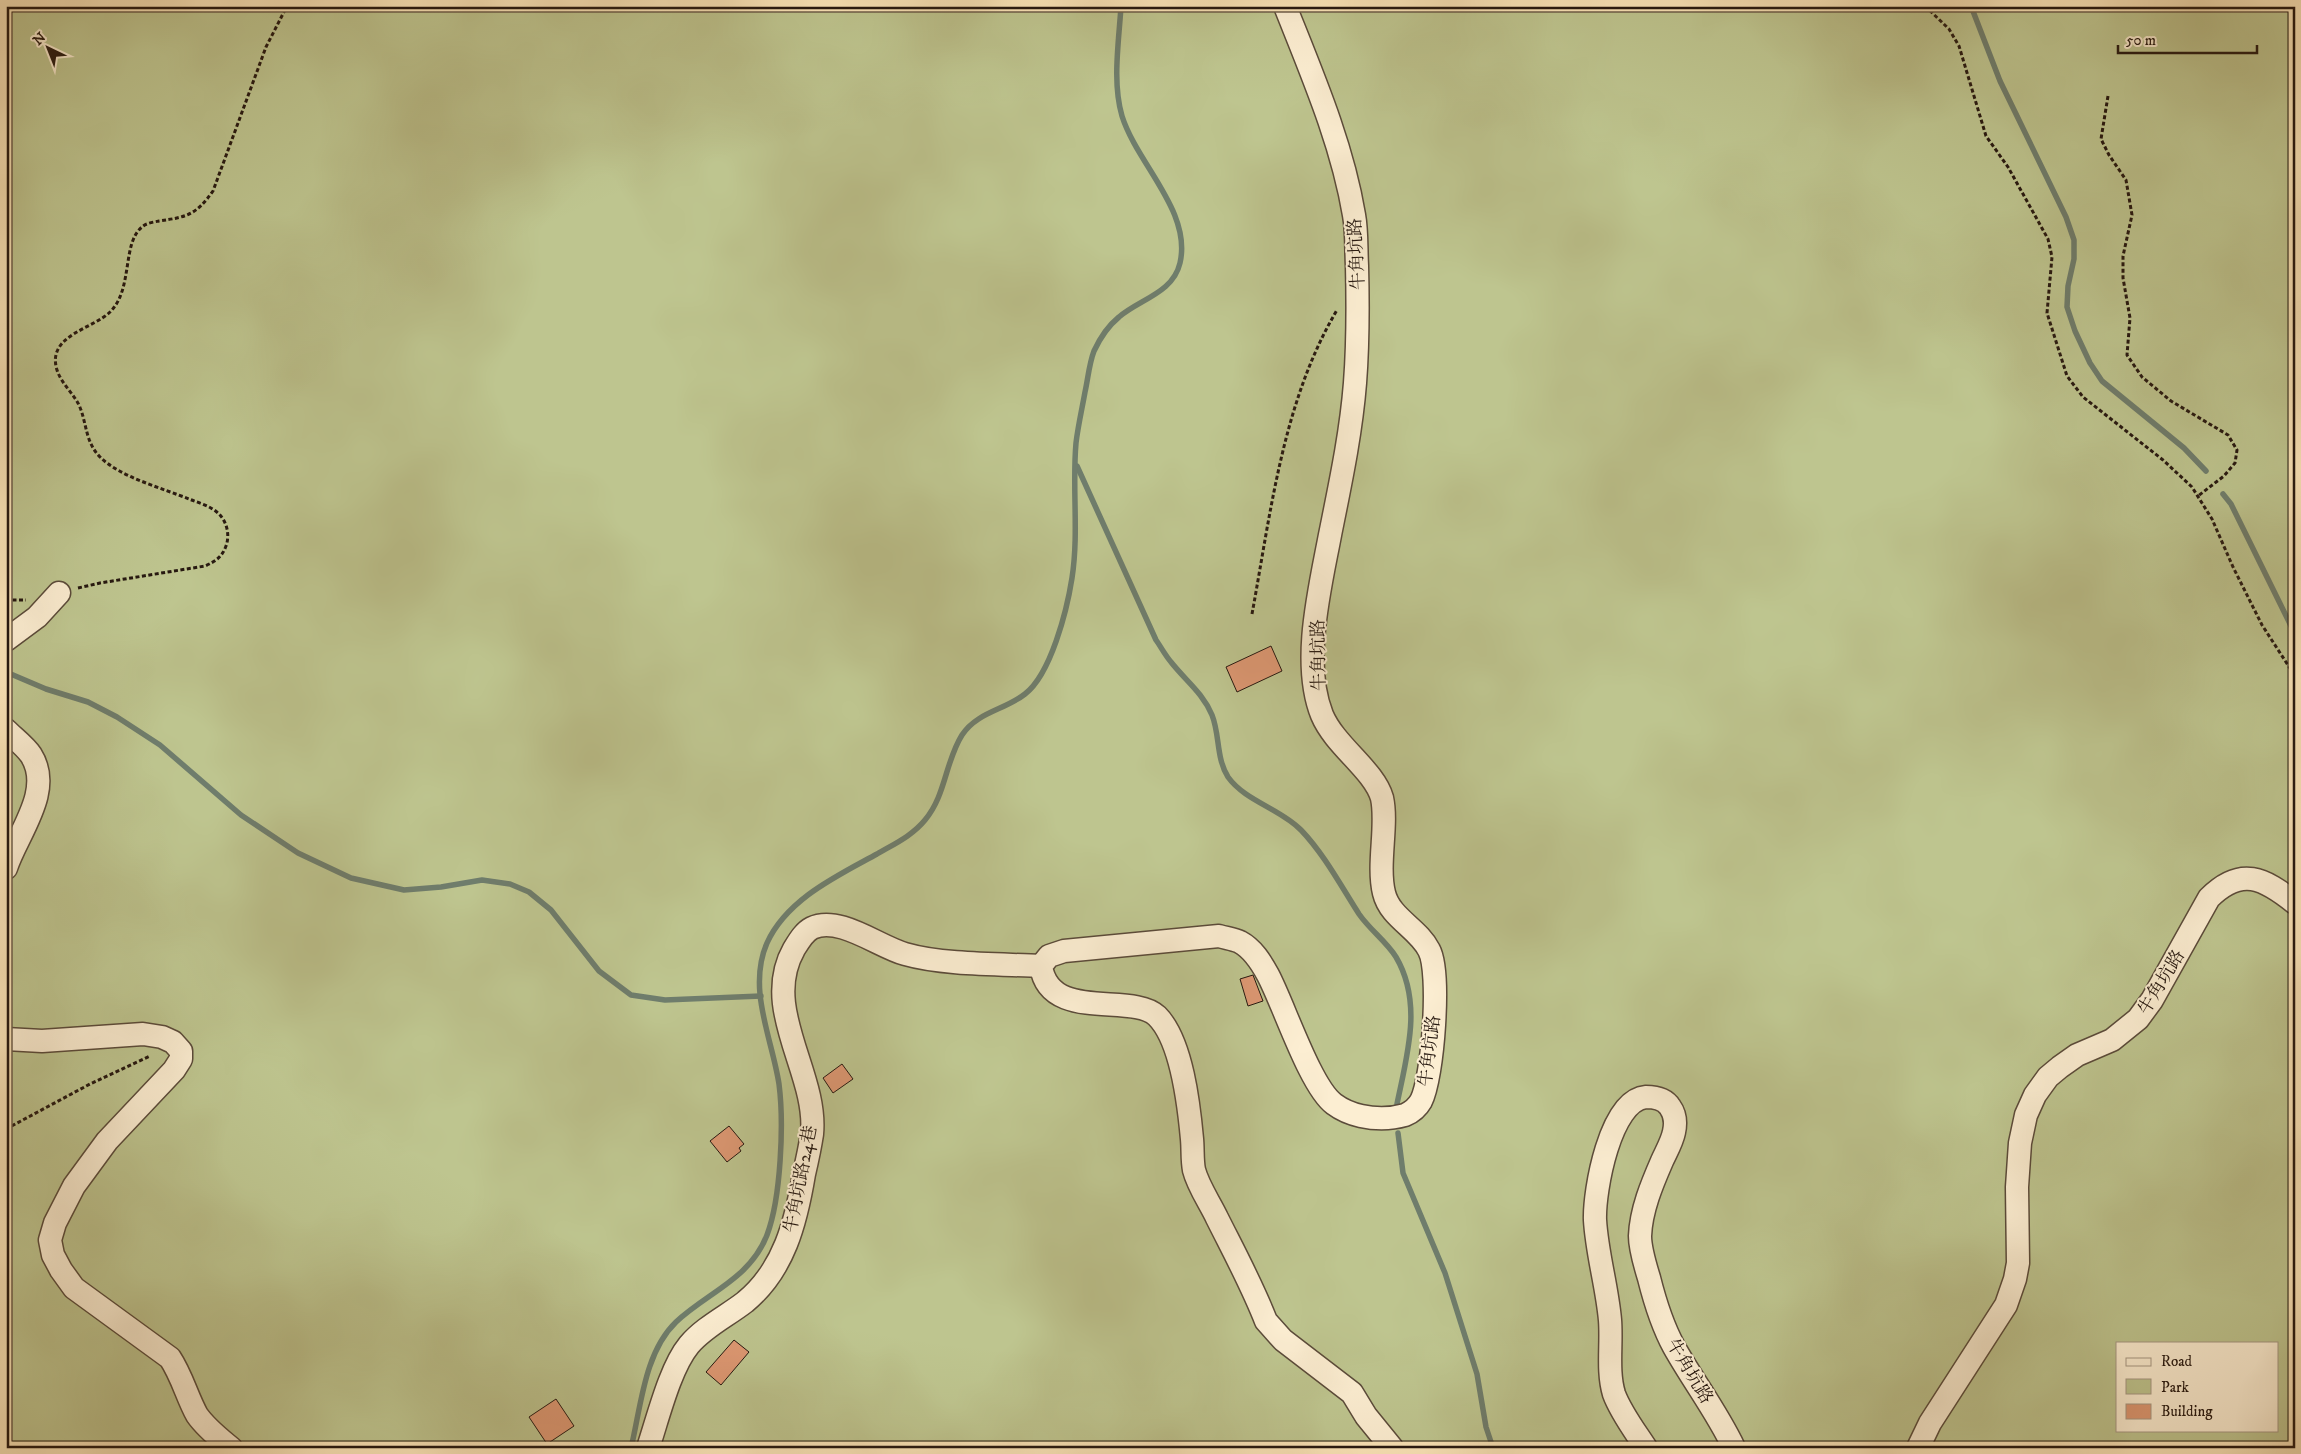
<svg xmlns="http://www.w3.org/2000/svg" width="2301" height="1454" font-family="'IM FELL DW Pica','Noto Serif TC',serif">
<rect width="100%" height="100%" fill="#fbe5b9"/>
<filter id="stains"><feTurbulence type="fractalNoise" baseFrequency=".004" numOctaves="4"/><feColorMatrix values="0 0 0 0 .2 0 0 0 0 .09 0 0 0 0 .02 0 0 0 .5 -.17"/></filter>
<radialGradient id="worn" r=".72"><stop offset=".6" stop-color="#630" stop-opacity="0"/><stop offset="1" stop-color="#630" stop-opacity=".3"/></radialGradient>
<!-- green -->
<path fill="#bec58f" stroke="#726e50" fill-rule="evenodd" d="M6,6H2295V1448H6ZM2117,1343H2277V1430H2117Z"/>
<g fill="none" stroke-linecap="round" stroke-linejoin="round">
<!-- stream -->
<g stroke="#6f7d6c" stroke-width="5.5">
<polyline points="1971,6 2000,81 2066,217 2074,240 2074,259 2068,286 2067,307 2075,331 2090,363 2102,381 2184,448 2206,471"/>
<path d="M1077,466L1156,640C1161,647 1165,655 1171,662C1185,680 1203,693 1212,715C1220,735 1216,758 1228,777C1245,801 1281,809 1301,830C1324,854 1341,886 1359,914C1370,930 1386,941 1396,957C1423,1003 1407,1055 1397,1104"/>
<polyline points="2223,494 2231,504 2295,634"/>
<polyline points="6,672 46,689 88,702 117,717 160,745 241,815 298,853 351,878 404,890 441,887 482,880 510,884 529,892 551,910 599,971 631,995 665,1000 761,996"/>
<polyline points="1398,1133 1403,1173 1445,1273 1477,1374 1486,1427 1493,1448"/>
<path d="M631,1448C641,1407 644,1353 676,1322C708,1292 750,1279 767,1235C781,1198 784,1123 779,1084C772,1038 747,989 767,943C787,899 837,876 877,854C894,844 912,836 925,820C946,795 945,762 962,735C977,712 1005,710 1025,694C1051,674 1067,610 1072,578C1079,533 1072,487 1076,443C1078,426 1082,409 1085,392C1088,379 1089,364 1094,351C1100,338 1108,326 1119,317C1140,299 1173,293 1180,263C1192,211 1137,164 1122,116C1112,82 1119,41 1121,6"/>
</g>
</g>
<!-- building -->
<g fill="#dd9873" stroke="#261810">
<polygon points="1271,646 1282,671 1237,692 1226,667"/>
<polygon points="1253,975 1263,1001 1248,1006 1240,979"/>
<polygon points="842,1064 853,1079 833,1093 823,1078"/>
<polygon points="729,1126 744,1144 739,1148 741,1151 727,1162 710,1141"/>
<polygon points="734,1340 749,1352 721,1385 706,1372"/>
<polygon points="556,1399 574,1426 547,1444 529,1417"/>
</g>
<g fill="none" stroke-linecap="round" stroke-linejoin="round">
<!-- minor casing -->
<g stroke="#5b4b3a" stroke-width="25">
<g id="minor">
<path d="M1285,6C1312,74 1342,143 1354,215C1357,231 1356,249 1357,266C1358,305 1358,344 1355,383C1351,434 1340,485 1330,535C1320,588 1301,663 1322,715C1335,746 1374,770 1382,798C1388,825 1377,864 1384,893C1390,918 1418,928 1429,950C1441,972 1433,1078 1421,1101C1417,1108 1412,1112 1405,1115C1391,1119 1375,1119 1361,1116C1352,1114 1342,1110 1334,1104C1310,1086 1284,1005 1268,975C1261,962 1253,949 1240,942C1234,939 1225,938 1219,936L1064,951L1049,956L1041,966C1049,1023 1132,992 1157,1016C1182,1041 1189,1106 1192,1139C1193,1149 1192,1160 1194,1170C1198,1186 1210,1203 1217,1218C1234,1252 1252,1285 1266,1321L1283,1340L1352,1393L1366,1416L1392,1448"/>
<polyline points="6,640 37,617 59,593"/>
<path d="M6,730C14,738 25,746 31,755C54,791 17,834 6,868"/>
<path d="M6,1039L42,1041L143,1034L162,1037L173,1042L181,1051V1059L174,1070L107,1141L74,1186L55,1223L50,1240L53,1255L61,1270L74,1288L170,1358C182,1376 187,1397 197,1415C206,1428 219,1438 231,1448"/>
<path d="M648,1448C658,1418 670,1368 689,1345C704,1327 727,1316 745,1302C784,1270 796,1222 804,1174C807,1161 810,1147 812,1134C818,1073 760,1009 794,949C799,941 804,932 812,928C839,915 879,947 905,954C943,965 1000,964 1041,966"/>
<path d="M1646,1448C1635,1431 1621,1413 1614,1394C1607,1371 1612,1344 1610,1320C1607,1286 1597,1254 1595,1220C1594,1191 1610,1100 1646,1097C1654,1097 1665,1099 1670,1107C1675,1114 1676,1123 1674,1132C1672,1142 1666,1152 1662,1161C1652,1184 1641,1210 1640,1236C1640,1249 1645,1265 1649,1278C1655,1302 1662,1325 1674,1347C1693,1381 1717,1412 1734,1448"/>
<path d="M1918,1448L1930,1423L2006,1305L2015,1279L2018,1263L2017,1187L2020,1143L2026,1115L2035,1095L2048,1077L2060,1067L2077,1055L2112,1040L2138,1019L2152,1000L2209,898C2241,866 2264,878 2295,903"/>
</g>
</g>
<!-- path -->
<g stroke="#261810" stroke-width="3" stroke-dasharray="4 2.5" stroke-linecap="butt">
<polyline points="1925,6 1949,29 1959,46 1986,136 2008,167 2048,239 2052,257 2047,313 2067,376 2083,397 2163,460 2192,487 2212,519 2233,567 2262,625 2295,676"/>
<polyline points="2108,96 2101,139 2109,155 2126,180 2132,215 2123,256 2123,278 2130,318 2127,355 2142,377 2171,401 2228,435 2237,450 2235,463 2224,476 2198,496"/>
<path d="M78,588L100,583L205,566C216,561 222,557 226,546C230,535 227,522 219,514C211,506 199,503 189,499C162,488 120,477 100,457C85,442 87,423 79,405C73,393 61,383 57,370C46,335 94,329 111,311C133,288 122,243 142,227C146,223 154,222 159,221C187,217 196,215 213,191L266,47L287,6"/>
<polyline points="6,600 26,600"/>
<path d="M1252,614C1271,511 1283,401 1337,310"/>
<polyline points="6,1129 90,1084 150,1056"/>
</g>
<!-- minor -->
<use href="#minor" stroke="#fceed2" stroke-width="22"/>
</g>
<g text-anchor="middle" stroke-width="4" stroke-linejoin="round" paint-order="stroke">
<!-- street labels -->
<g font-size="18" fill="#261810" stroke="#fceed2">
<text transform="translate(1356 254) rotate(-93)" y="6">牛角坑路</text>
<text transform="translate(1318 655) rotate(-91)" y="6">牛角坑路</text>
<text transform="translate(2161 982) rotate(-59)" y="6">牛角坑路</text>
<text transform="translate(1429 1051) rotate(-83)" y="6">牛角坑路</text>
<text transform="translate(800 1179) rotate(-79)" y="6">牛角坑路24巷</text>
<text transform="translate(1690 1371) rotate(59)" y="6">牛角坑路</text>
</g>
</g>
<!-- margin -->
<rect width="2301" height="1454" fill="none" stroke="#fbe5b9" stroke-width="25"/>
<rect x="8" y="8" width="2286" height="1439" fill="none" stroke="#261810" stroke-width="2.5"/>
<rect x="12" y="12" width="2276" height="1429" fill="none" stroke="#261810"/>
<!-- legend -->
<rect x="2116" y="1342" width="162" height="90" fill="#fceed2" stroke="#a69884"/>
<rect x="2126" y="1358" width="25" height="8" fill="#fceed2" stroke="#a69884"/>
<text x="2161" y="1366" font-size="15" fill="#261810">Road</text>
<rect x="2126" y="1379" width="25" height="15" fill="#bec58f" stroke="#a69884"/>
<text x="2161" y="1392" font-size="15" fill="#261810">Park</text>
<rect x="2126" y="1404" width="25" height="15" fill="#dd9873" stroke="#a69884"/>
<text x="2161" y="1416" font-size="15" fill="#261810">Building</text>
<!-- north arrow -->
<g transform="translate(48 48) rotate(317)" stroke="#fceed2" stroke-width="4" paint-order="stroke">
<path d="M0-4L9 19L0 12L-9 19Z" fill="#261810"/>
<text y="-8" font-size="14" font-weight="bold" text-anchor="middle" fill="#261810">N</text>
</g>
<!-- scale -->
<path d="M2118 45v8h139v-8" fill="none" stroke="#261810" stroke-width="2.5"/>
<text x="2126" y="45" font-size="15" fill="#261810" stroke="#fceed2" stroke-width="4" paint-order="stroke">50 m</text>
<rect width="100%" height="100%" filter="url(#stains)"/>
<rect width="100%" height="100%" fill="url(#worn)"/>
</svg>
